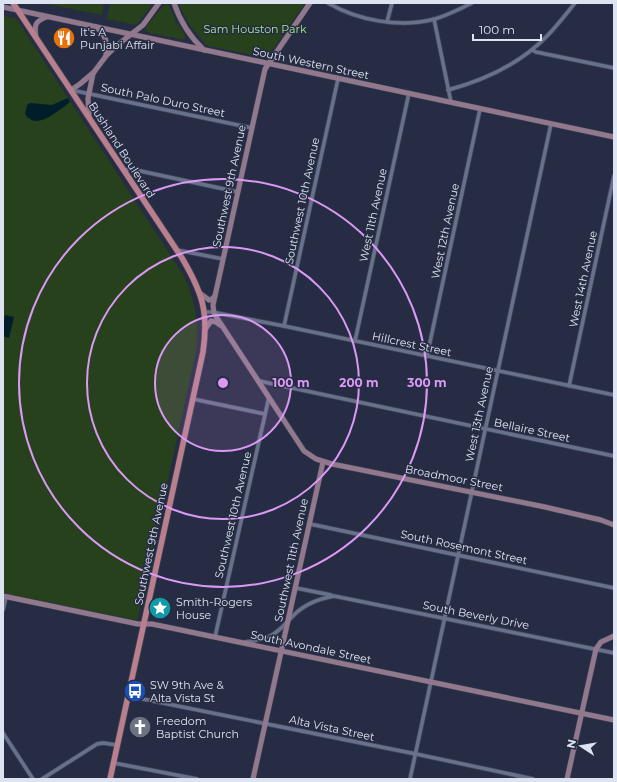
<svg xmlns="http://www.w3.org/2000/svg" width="617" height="782" font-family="Montserrat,sans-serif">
<rect width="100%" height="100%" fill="#262c43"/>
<!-- green -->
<g fill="#26411c">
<polygon points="41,3 104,3 102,15"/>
<polygon points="110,3 153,3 139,22 135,25 107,19"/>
<polygon points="178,3 305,3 267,58 208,46 205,44 189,24"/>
<path d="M167,4C172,8 173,16 176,22C179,27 186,33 185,39H180L149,33L146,30V27L164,5Z"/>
<path d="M3,16L16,18L184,276C195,299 199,322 197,347L138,618L136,620L3,593Z"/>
</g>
<!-- water -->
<g fill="#001e2a">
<path d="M68,98L70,102C59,110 36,132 25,114L27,105L30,103L52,105Z"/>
<polygon points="5,315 14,317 9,338 3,336 3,325"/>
</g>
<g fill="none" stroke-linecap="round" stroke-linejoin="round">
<!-- street casing -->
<g stroke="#414659" stroke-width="5">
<g id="street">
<path d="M328,3C359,21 400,28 435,19C448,15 460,9 472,3"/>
<polyline points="434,19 451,102"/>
<polyline points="387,22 392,3"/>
<polyline points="532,50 536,52 614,68"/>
<polyline points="71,90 252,128"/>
<path d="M448,90C485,80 520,64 547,36C557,26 566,14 575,3"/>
<polyline points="124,170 131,169 238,192"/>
<polyline points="177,250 223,259"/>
<polyline points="205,312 212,312 284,326 614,395"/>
<polyline points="284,326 338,79"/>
<polyline points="355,341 409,93"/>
<polyline points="427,356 480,109"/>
<polyline points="259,381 614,456"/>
<polyline points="569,386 614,176"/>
<polyline points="193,399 265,414"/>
<polyline points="310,524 614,588"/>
<polyline points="296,588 331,595"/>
<polyline points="3,610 6,597"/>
<polyline points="215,637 269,397"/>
<path d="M245,642C254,641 264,639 272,635C281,630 286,623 293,616C304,604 318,599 334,596L614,653"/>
<polyline points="128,696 416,754 533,779"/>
<polyline points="3,733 33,779"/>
<polyline points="114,763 197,779"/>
<polyline points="42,779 97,744 103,743 117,745"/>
<polyline points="410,779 551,124"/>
</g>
</g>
<!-- secondary casing -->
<g stroke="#414659" stroke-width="6">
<g id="secondary">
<path d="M174,3C180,21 190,37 204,50"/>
<polyline points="310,3 265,69 213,305 214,313 217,318 304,451 316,459 332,464 545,507 601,520 614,525"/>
<polyline points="3,7 614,137"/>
<path d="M96,27C106,35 108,43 106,55"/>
<path d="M36,37C34,25 35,21 47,17"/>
<polyline points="71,90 80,84 94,72 106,56 116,46 143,25 159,3"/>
<polyline points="89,117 88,98 93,74"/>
<polyline points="201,294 209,300 211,300 215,296"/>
<polyline points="206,328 211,321 216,322 220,325"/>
<polyline points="3,596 138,624 152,624 614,720"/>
<polyline points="253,779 323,462"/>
<polyline points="567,779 596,649 601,642 614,636"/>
</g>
</g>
<!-- primary casing -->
<g stroke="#414659" stroke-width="7">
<path id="primary" d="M13,3L182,258C202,292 209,312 203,352L110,779"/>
</g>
<!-- street -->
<use href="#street" stroke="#68718b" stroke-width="3.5"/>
<!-- secondary -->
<use href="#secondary" stroke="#91788c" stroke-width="5"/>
<!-- primary -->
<use href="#primary" stroke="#ba7f8d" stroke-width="5.5"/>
</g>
<!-- distance rings -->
<circle cx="223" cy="383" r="68" fill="#db99f5" fill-opacity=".12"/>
<g fill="none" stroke="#db99f5" stroke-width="2">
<circle cx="223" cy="383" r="68"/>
<circle cx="223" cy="383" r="136"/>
<circle cx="223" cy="383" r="204"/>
</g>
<!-- icons -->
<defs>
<g id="restaurant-disc" transform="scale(1.15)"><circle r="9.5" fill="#e8710a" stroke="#262c43"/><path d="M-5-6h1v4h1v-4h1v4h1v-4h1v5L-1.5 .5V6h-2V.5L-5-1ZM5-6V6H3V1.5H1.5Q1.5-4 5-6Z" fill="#fff"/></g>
<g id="sight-disc" transform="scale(1.15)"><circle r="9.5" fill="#0f9aa8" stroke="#262c43"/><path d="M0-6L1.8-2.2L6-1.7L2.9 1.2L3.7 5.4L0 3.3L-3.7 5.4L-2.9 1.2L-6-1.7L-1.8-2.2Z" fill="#fff"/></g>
<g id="bus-disc" transform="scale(1.15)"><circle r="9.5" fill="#1a4fb4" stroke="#262c43"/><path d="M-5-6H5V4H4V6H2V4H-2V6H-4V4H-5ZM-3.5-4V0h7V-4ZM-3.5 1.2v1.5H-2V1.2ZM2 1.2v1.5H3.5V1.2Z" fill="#fff"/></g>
<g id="church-disc" transform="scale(1.15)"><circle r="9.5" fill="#6b7280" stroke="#262c43"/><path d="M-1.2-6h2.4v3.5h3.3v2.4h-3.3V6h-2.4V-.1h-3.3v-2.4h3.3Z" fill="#fff"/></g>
</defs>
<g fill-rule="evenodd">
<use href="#restaurant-disc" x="64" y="38"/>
<use href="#sight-disc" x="160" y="608"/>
<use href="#bus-disc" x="135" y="691"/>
<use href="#church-disc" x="140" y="727"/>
</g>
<g text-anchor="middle" stroke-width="3" stroke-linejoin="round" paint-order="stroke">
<!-- park labels -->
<g font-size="11" fill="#a6e88e" stroke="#262c43">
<text x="255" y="33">Sam Houston Park</text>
</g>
<!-- poi labels -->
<g font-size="11" fill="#dee3f2" stroke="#262c43" text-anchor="start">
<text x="80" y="36">It's A<tspan x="80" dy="13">Punjabi Affair</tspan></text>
<text x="176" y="606">Smith-Rogers<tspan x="176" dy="13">House</tspan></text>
<text x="150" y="689">SW 9th Ave &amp;<tspan x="150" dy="13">Alta Vista St</tspan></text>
<text x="156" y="725">Freedom<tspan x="156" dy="13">Baptist Church</tspan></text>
</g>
<!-- street labels -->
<g font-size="11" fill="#dee3f2" stroke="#262c43">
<text transform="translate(311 63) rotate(12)" y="4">South Western Street</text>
<text transform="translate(163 100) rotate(12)" y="4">South Palo Duro Street</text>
<text transform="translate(122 150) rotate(57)" y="4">Bushland Boulevard</text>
<text transform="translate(229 186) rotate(-78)" y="4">Southwest 9th Avenue</text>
<text transform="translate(302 201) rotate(-78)" y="4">Southwest 10th Avenue</text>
<text transform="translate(373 215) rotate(-78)" y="4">West 11th Avenue</text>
<text transform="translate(445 231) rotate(-78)" y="4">West 12th Avenue</text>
<text transform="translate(583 279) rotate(-78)" y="4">West 14th Avenue</text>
<text transform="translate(412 344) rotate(12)" y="4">Hillcrest Street</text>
<text transform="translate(479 414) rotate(-78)" y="4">West 13th Avenue</text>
<text transform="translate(532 430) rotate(12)" y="4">Bellaire Street</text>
<text transform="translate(454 478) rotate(11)" y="4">Broadmoor Street</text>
<text transform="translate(233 515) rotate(-77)" y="4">Southwest 10th Avenue</text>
<text transform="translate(151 544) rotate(-78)" y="4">Southwest 9th Avenue</text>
<text transform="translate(464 547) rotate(12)" y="4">South Rosemont Street</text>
<text transform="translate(291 560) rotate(-78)" y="4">Southwest 11th Avenue</text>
<text transform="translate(476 615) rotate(11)" y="4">South Beverly Drive</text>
<text transform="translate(311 647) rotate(12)" y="4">South Avondale Street</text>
<text transform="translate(332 728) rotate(12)" y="4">Alta Vista Street</text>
</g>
</g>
<circle cx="223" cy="383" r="6" fill="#db99f5" stroke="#262c43" stroke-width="2"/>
<g font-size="12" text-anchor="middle" font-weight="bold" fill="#db99f5" stroke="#262c43" stroke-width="3" stroke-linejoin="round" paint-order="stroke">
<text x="291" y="387">100 m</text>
<text x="359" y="387">200 m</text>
<text x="427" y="387">300 m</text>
</g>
<!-- border -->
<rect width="617" height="782" fill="none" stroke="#dee3f2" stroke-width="8"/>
<!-- north arrow -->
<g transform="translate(581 746) rotate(282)" stroke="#262c43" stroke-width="3" paint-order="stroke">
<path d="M0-3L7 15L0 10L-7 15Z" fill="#dee3f2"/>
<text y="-6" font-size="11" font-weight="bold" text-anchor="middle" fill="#dee3f2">N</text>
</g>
<!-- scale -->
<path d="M473 34v6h68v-6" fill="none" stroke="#dee3f2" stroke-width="2"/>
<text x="479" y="34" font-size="12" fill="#dee3f2" stroke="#262c43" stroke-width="3" paint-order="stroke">100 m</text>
</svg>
